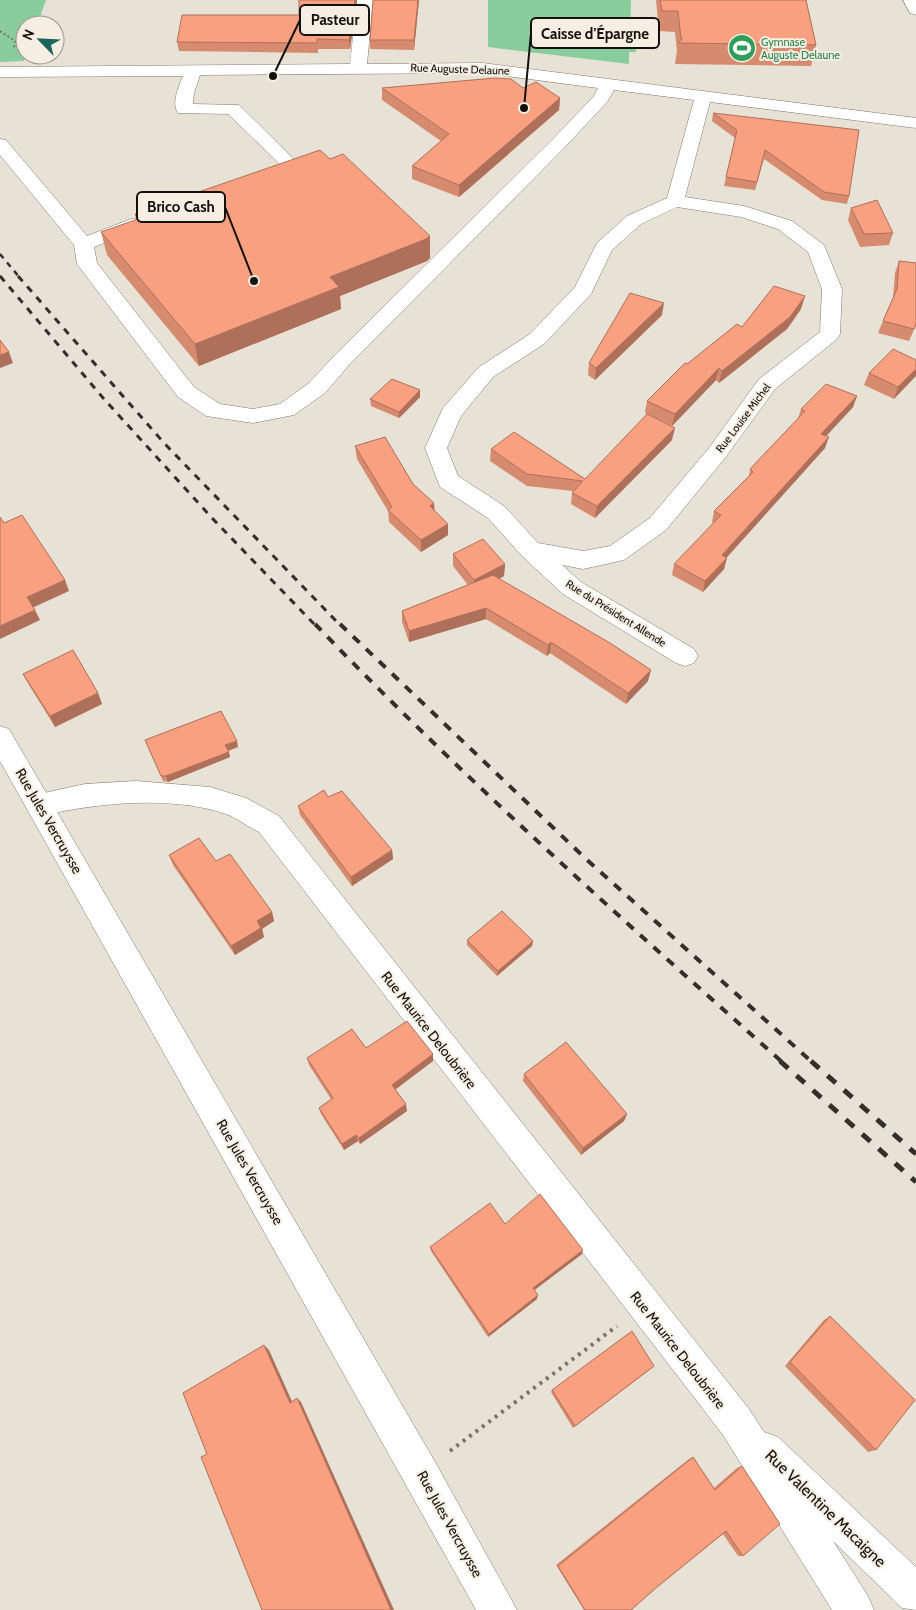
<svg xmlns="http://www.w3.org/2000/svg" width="916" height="1610" font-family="Cabin,sans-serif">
<rect width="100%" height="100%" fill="#e8e1d5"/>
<!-- green -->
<g fill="#89cd9c">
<polygon points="0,0 46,0 37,25 25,25 26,55 24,61 0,62"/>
<polygon points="488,0 631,0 630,37 635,37 636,52 629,52 629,64 488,47"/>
</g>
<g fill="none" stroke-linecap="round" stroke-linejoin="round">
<!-- minor casing -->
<g stroke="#817a6f" stroke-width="1">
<g id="minor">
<path d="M357,0H373L367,64L482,63L916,118V128L710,102L685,197L744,206L792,221L824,245L842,289L840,334L837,339L775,389L725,458L666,530L624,560L583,569L562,565L581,582L694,649L698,656L694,663L685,666L676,663L563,594L523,557L488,518L440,487L425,448L443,408L479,367L530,334L575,287L597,243L627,216L667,198L694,100L614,90L607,102L565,147L349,365L325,393L294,415L253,423L206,416L178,397L77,264L74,245L0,155V139L6,140L87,236L131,219H145L148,223L145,227L94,247L97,263L194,387L220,404L253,409L280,404L309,383L335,355L553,139L594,96L598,88L482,73L200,75L194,93L193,104L239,105L305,170L302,174L271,184L265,182L262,178L265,174L284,168L228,114L178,113C171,103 179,86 183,76L0,77V67L350,64ZM677,207L741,217L778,229L808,252L822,289L820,332L759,379L709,448L650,518L610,546L583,551L538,543L504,506L458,476L447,448L461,416L493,377L544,344L591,294L612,250L641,224Z"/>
<polygon points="903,0 916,0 916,15 910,13"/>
<path d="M136,781L210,787L246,798L279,816L749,1409L764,1432L778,1437L916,1567V1610L902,1608L833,1541L868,1596L874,1610H832L723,1435L259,832C248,827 237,818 226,814C171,795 96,803 40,816L30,812L26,804L30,796L85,784Z"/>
</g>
</g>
<!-- major casing -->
<g stroke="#817a6f" stroke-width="1">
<polygon id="major" points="0,726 9,729 434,1460 517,1610 476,1610 0,761"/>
</g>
<!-- path-far1 -->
<polyline stroke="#78746c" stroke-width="2" stroke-dasharray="2 2.5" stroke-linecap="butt" points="0,31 15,41 14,48"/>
<!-- path -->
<polyline stroke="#78746c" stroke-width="4" stroke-dasharray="3 5" stroke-linecap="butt" points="450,1451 617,1326"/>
<!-- minor -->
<use href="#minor" fill="#fff" fill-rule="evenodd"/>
<!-- major -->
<use href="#major" fill="#fff" fill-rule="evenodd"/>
<!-- rail-far3 -->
<g stroke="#33302b" stroke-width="2.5" stroke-dasharray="5.5 5.5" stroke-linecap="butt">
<polyline points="0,254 20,278"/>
<polyline points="0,276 1,278"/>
</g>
<!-- rail-far2 -->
<g stroke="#33302b" stroke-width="3" stroke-dasharray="7 7" stroke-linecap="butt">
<polyline points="0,276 104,399 212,518 316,626"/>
<polyline points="18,276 164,443 341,626"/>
</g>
<!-- rail-far1 -->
<g stroke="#33302b" stroke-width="4" stroke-dasharray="9 9" stroke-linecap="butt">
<path d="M315,624C463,778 623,920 782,1062"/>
<polyline points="340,624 586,859 812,1062"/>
</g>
<!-- rail -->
<g stroke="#33302b" stroke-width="5" stroke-dasharray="11 11" stroke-linecap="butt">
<polyline points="780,1061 916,1182"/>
<polyline points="811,1061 916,1154"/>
</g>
</g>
<!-- wall -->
<g fill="#d68a6e">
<polygon points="299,0 357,0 350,49 318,49 318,53 179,51 177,42 299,15"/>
<polygon points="419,0 414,50 370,49 370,40"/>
<polygon points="656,0 806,0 816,45 811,66 675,64 677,51 675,32 659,31"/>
<polygon points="382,88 523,88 560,98 559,110 459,197 412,179 412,166 441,141 382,100"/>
<polygon points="713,113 849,196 847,204 822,200 764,159 755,190 724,186 735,138 712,121"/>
<polygon points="330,159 430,236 430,258 427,261 340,296 341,309 199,366 107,255 101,232 136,220 135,214"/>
<polygon points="851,208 893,233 889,245 860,247 848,220"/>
<polygon points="899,261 916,263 916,325 909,341 878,333 883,321 893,298 895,273"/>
<polygon points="801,309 787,329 719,383 716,380 672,426 645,413 647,401 687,364"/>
<polygon points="662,315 595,380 588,375 589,363"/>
<polygon points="916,360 894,399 864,385 869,373"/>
<polygon points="857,396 853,407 826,436 825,448 726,558 724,569 703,592 672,575 674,564 714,523 712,522 714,511 749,476 750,469 798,419 801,409"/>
<polygon points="420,397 399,418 371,406 370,399"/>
<polygon points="672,440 595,518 571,504 572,493 573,491 527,486 490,461 491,449 585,479"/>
<polygon points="355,446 413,484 435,511 448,524 448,535 421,552 389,522 388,511 357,459"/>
<polygon points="453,554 505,564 504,576 499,579 648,681 626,704 550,653 547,656 486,619 409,642 402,622 402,611 468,585 453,566"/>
<polygon points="23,674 98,693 102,704 55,727 29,685"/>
<polygon points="145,740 238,747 228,751 230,757 168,782 163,781"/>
<polygon points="328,797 392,850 393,859 352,886 300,815 298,806"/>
<polygon points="169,855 216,861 272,912 274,921 262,929 264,937 235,955 173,865"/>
<polygon points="467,940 533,941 532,946 497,976 467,945"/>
<polygon points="366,1048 433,1054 433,1061 395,1090 407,1111 360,1144 358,1141 344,1150 321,1114 319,1108 331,1099 309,1065 307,1058"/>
<polygon points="524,1074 627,1114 624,1121 581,1155 523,1081"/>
<polygon points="505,1224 582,1254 534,1290 537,1299 488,1337 431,1251 430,1247"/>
<polygon points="830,1316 876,1450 868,1452 785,1366 824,1320"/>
<polygon points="652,1368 573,1428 551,1392 552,1390"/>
<polygon points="693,1457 714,1488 737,1468 742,1466 743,1556 738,1556 723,1534 656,1588 631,1610 584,1610 556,1565 689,1459"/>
</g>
<!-- shaded-wall -->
<g fill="#ae705a">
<polygon points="355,0 357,0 350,49 349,40"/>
<polygon points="418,0 419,0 414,50 414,40"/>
<polygon points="560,98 559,110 459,197 459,185"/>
<polygon points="430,236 430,258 427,261 340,296 341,309 199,366 195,344 330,277"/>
<polygon points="805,296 801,309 787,329 719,383 722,371"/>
<polygon points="664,303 662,315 595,380 596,368"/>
<polygon points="9,352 13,363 0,368 0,355"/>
<polygon points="719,368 716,380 672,426 675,414"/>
<polygon points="916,369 916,376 894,399 898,387"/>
<polygon points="420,390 420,397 399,418 399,412"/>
<polygon points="857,396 853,407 818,445 821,434"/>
<polygon points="675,428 672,440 595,518 597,506"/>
<polygon points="829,437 825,448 719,566 722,555"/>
<polygon points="434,503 435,515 430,506"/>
<polygon points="448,524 448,535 421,552 421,540"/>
<polygon points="727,558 724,569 703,592 705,581"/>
<polygon points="505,564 504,576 474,592 474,580"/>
<polygon points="65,580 69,591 32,608 27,597"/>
<polygon points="486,608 486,619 409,642 409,631"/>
<polygon points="35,610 40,620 0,639 0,626"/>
<polygon points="551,642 550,653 547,656 548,645"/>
<polygon points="651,670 648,681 626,704 628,693"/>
<polygon points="98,693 102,704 55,727 50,716"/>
<polygon points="237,741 238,747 227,751 225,745"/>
<polygon points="229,752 230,757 168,782 166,776"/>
<polygon points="392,850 393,859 352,886 351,877"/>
<polygon points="272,912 274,921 262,929 264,937 235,955 231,946 257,921"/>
<polygon points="533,941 532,946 497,976 498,971"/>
<polygon points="433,1054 433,1061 393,1091 392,1085"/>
<polygon points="406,1104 407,1111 360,1144 359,1138"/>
<polygon points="627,1114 624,1121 581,1155 583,1148"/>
<polygon points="356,1135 358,1141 344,1150 342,1144"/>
<polygon points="583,1250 582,1254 532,1292 533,1288"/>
<polygon points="538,1295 537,1299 488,1337 489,1334"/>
<polygon points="264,1345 269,1350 294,1406 290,1403"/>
<polygon points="297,1398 301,1402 394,1610 391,1610"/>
</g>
<!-- building -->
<g fill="#f9a080" stroke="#ae705a">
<polygon points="299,0 355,0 349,40 317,39 317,43 177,42 182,15 299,15"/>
<polygon points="373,0 418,0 414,40 370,40"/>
<polygon points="660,0 806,0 816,45 678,43 683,38 681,39 678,11 662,11"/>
<polygon points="495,78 511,79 523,88 536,82 560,98 459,185 412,166 449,134 382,88"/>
<polygon points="713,113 859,130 849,196 824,192 765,150 757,182 726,177 737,130"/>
<polygon points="320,150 330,159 343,154 430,236 426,239 330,277 339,287 195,344 101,232 138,219 135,214"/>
<polygon points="877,200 893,233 864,234 851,208"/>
<polygon points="899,261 916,263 916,323 914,329 883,321 897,289"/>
<polygon points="774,286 805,296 790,317 722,371 719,368 675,414 647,401 685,363 687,364 737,324 742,327"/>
<polygon points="630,293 664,303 596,368 589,363"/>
<polygon points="0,340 9,352 0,355"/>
<polygon points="893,349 916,360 916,369 898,387 869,373"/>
<polygon points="392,379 420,390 399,412 370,399"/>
<polygon points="826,384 857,396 821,434 829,437 722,555 727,558 705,581 674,564 721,515 714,511 753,472 750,469 805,411 801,409"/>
<polygon points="647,414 675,428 597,506 572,493 583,481 527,474 491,449 514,432 585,479"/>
<polygon points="385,437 413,484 434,503 430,506 448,524 421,540 388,510 392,507 355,446"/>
<polygon points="22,515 65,580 27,597 35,610 0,626 0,517 4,523"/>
<polygon points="483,539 505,564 474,580 453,554"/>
<polygon points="493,575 610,643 651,670 628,693 551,642 548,645 486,608 409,631 402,611"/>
<polygon points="73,650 98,693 50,716 23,674"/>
<polygon points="221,711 237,741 225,745 229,752 166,776 161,776 145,740"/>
<polygon points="324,790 328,797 342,791 392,850 351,877 298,806"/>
<polygon points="199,838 216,861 230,854 272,912 257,921 261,928 231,946 169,855"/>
<polygon points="502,911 533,941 498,971 467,940"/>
<polygon points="407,1021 433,1054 392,1085 406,1104 359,1138 356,1135 342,1144 319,1108 333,1098 307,1058 352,1029 366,1048"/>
<polygon points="566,1042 627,1114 583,1148 524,1074"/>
<polygon points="540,1194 583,1250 533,1288 538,1295 489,1334 430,1247 490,1203 505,1224"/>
<polygon points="830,1316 915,1400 876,1450 790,1362"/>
<polygon points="632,1331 654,1366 575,1426 552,1390"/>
<polygon points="264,1345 290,1403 297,1398 391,1610 262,1610 201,1457 207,1454 183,1393"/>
<polygon points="693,1457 715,1490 742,1466 780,1524 743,1556 726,1531 656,1588 631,1610 585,1610 558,1566"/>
</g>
<!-- icons -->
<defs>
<g id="stadium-disc" transform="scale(1.4375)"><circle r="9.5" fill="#2e9e5b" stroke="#f6eee2"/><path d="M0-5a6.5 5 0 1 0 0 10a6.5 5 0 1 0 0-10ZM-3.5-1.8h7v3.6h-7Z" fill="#fff"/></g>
</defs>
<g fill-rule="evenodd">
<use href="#stadium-disc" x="742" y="48"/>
</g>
<g text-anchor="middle" stroke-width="4" stroke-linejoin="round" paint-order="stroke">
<!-- far-leisure labels -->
<g font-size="11" fill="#27864d" stroke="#f6eee2" text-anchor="start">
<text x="761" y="46">Gymnase<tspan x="761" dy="13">Auguste Delaune</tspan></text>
</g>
<!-- far-street labels -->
<g font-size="11" fill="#13110d" stroke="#f6eee2">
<text transform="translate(460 69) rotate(2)" y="4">Rue Auguste Delaune</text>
<text transform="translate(743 418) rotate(-53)" y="4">Rue Louise Michel</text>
<text transform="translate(616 613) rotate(32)" y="4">Rue du Président Allende</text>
</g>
<!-- street labels -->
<g font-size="14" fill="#13110d" stroke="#f6eee2">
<text transform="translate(49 821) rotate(60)" y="5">Rue Jules Vercruysse</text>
<text transform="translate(429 1030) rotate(52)" y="5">Rue Maurice Deloubrière</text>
<text transform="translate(250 1172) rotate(60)" y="5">Rue Jules Vercruysse</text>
<text transform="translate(678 1350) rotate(52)" y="5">Rue Maurice Deloubrière</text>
<text transform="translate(450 1524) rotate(61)" y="5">Rue Jules Vercruysse</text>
</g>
<!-- near-street labels -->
<g font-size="16" fill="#13110d" stroke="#f6eee2">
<text transform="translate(826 1508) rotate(44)" y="6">Rue Valentine Macaigne</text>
</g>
</g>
<!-- callouts -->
<path fill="none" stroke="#13110d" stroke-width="2" d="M273 76L300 20M524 108L531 33M254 281L225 207"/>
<g fill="#13110d" stroke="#f6eee2" stroke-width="2">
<circle cx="273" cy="76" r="5"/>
<circle cx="524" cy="108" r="5"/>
<circle cx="254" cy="281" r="5"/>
</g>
<g fill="#f6eee2" stroke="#13110d" stroke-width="2">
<rect x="300" y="5" width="69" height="30" rx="5"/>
<rect x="531" y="18" width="128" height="30" rx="5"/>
<rect x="137" y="192" width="88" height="30" rx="5"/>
</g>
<g font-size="15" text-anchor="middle" font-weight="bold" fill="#13110d">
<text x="335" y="25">Pasteur</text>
<text x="595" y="39">Caisse d'Épargne</text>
<text x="181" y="212">Brico Cash</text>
</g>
<!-- north arrow -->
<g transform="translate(40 40) rotate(294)"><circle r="24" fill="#f6eee2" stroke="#9b968d"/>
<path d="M0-4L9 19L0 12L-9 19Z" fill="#1c655a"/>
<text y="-8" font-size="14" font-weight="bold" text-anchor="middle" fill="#13110d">N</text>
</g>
</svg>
